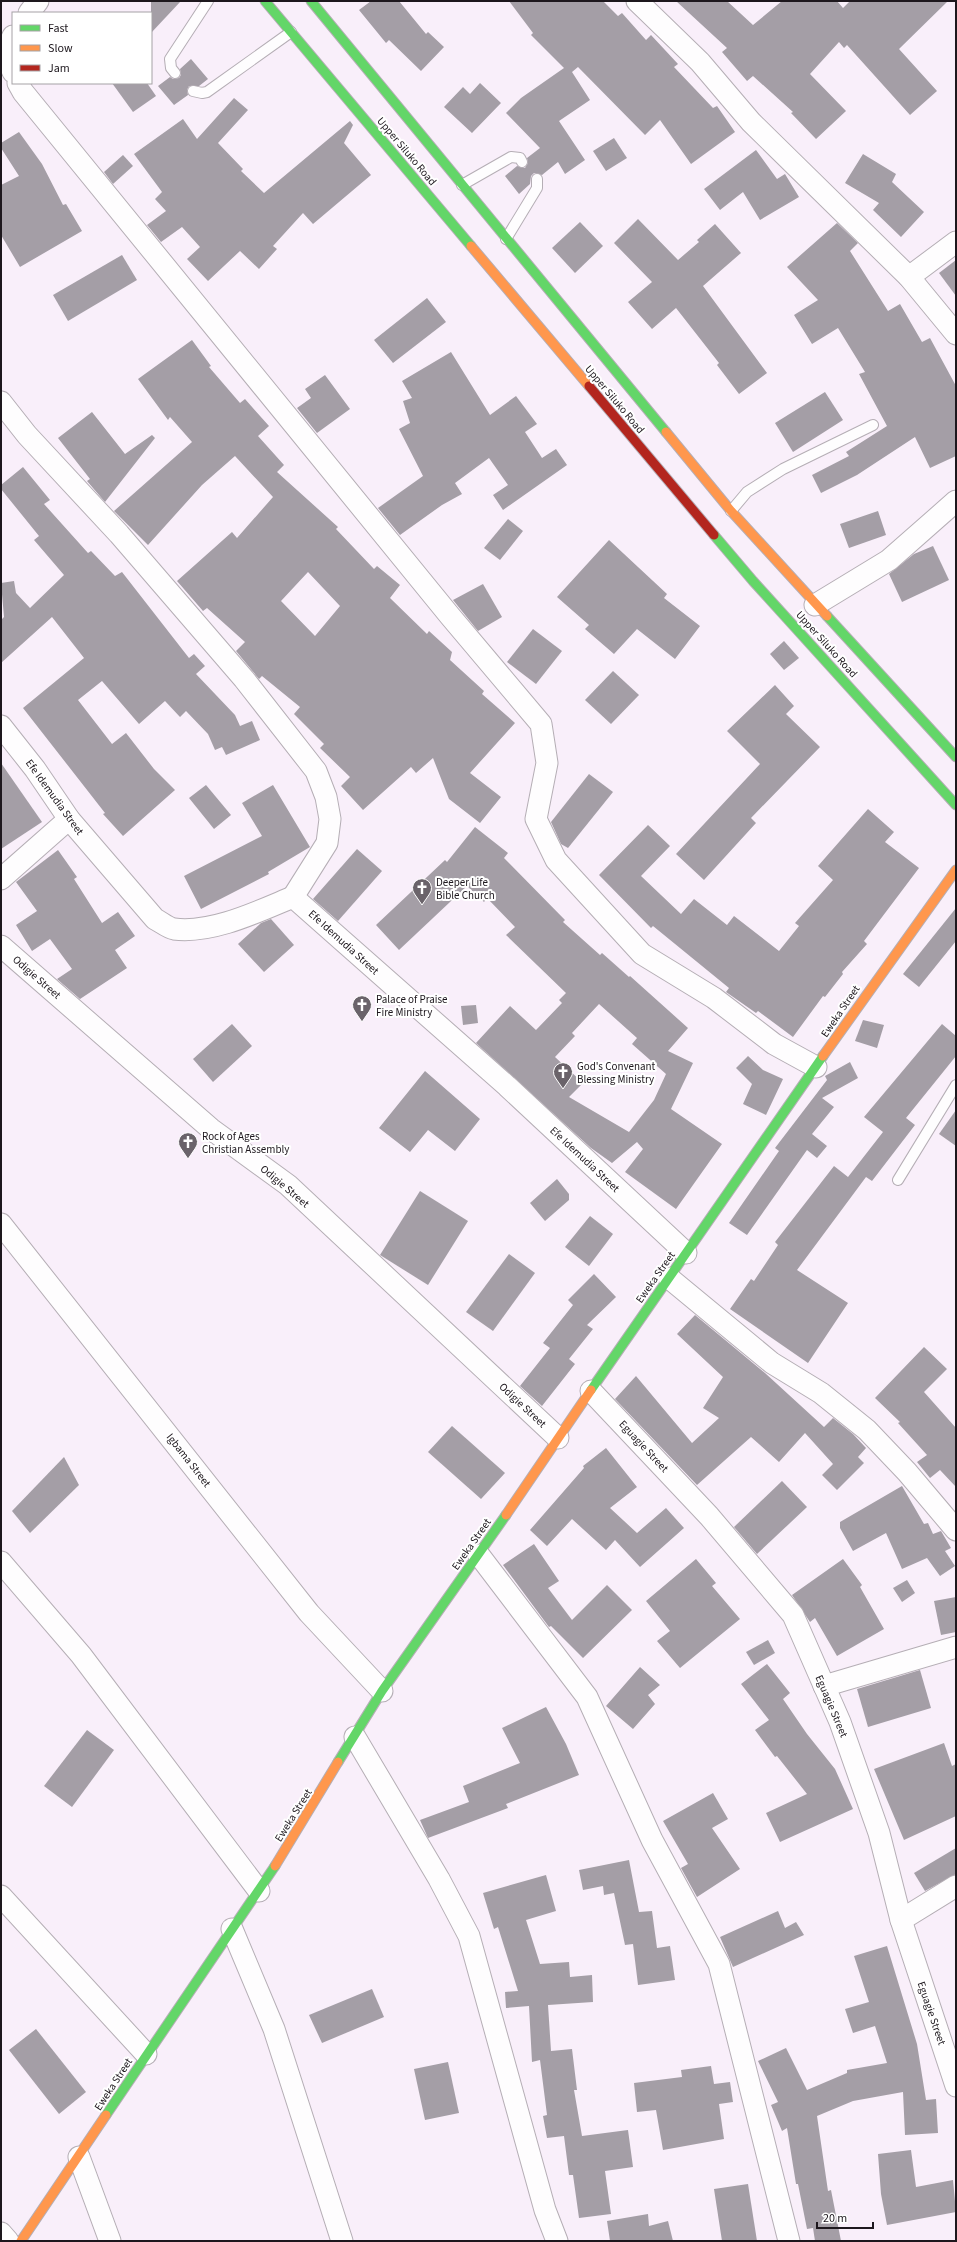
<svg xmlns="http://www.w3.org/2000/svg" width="957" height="2242" font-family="'Source Sans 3',sans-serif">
<rect width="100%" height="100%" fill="#f9effa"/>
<!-- building -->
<g fill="#a49ea6" fill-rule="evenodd">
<polygon points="151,1 181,1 151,33"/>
<polygon points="371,1 399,1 426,34 428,32 444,47 421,71 389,40 386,43 359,10"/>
<polygon points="509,1 603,1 618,16 622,13 646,40 651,35 678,64 674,67 713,108 717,106 735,132 691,164 660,120 645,135 578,67 572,72 590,100 559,121 585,160 565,174 558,162 542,175 534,173 531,176 530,184 519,194 505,176 517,166 525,168 528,163 527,158 540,148 506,113 521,98 564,68 531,35 533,33"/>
<polygon points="676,1 727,1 753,25 782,1 837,1 843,8 850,1 948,1 899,49 937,91 910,115 847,45 844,48 839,42 810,74 846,111 816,139 791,113 793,112 753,76 747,81 722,52 727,48"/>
<polygon points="191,59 208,79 199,86 189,86 187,90 188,95 174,105 158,86 170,77 173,79 179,78 181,75 180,69"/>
<polygon points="112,83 147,83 156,96 133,112"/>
<polygon points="480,83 501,103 472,133 444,107 463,87 470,94"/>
<polygon points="234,98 248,110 218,143 243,169 241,171 264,193 350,121 353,125 344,143 371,175 313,224 303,213 273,246 277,249 259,269 240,251 208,281 187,259 200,247 182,227 161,242 147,225 166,211 155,199 162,192 134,154 183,119 197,139"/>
<polygon points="19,132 42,164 63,205 66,204 82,231 20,267 1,235 1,185 19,176 1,148 1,143"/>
<polygon points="614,138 627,158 606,171 593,151"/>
<polygon points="756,150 777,179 785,174 799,197 760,220 743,192 720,210 704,189"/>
<polygon points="863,154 896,174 892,182 924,212 901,237 873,210 879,203 845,183"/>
<polygon points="123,155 133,166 113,184 104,172"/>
<polygon points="638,219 678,260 699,242 697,240 715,224 741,253 703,286 767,373 739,394 717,365 719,363 676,308 652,329 628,302 652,282 614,243"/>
<polygon points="580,222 603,246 575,273 552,248"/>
<polygon points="837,223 858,243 850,251 888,311 900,304 922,342 930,338 956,386 956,456 930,468 915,437 857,475 821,493 812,475 849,456 846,452 887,426 859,374 865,372 838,328 812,344 794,315 818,300 787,267"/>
<polygon points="122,255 137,280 68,321 53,295"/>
<polygon points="956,260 956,296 939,273"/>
<polygon points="427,298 446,322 393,363 374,340"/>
<path d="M192,340L211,366L209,367L240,403L245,399L269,426L258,436L284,465L277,472L338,527L336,529L374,569L377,566L400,585L390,598L427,634L429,631L452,652L450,660L484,691L482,694L515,723L470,773L501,797L480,823L449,799L433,758L416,773L411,767L363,810L341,786L350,777L320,748L324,744L294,714L300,707L262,676L259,679L236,651L245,642L207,608L203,611L177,581L232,532L237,538L273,497L235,456L202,485L148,545L114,511L192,442L170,417L168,420L138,379ZM308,572L340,606L315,636L281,601Z"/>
<polygon points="451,352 490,415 516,396 537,424 525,432 542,458 556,449 567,465 503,510 493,495 508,485 489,458 455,483 462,494 442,505 400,535 378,508 423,476 399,429 410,423 403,401 412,398 402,381"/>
<polygon points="325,375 350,409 317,433 297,408 311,398 305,389"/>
<polygon points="825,392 843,420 793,452 775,423"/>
<polygon points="92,412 125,454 152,435 155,438 105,502 87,481 90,479 58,438"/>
<polygon points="23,467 50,500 44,504 88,553 91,551 115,576 122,572 189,658 194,654 205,666 196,674 235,715 240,726 252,721 260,740 226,755 222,747 215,750 208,734 186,711 180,717 165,701 139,724 102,681 78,700 112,744 126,733 154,769 175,790 123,836 103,814 105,813 23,708 84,658 52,617 1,663 1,620 4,617 1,583 14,581 16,593 30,608 64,575 34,540 39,536 1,489 1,485"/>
<polygon points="878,511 886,535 849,548 840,524"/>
<polygon points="508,519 523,531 500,560 484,548"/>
<polygon points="609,540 667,594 664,598 700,626 675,659 637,629 614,654 585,629 589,625 557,597"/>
<polygon points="933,546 949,580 902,602 889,574 914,554"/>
<polygon points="483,584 502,617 478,631 453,600"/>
<polygon points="533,629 562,651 536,684 507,662"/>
<polygon points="784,641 799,658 784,670 770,654"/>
<polygon points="613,671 639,695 611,724 585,700"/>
<polygon points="775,685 794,706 786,714 820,747 751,818 756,823 704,880 676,854 760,764 727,731"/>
<polygon points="1,763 42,822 1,849"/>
<polygon points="589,774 613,792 568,848 561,844 551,822"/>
<polygon points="206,785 231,815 214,829 189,798"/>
<polygon points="273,785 310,847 268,872 269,874 201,909 184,876 262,836 242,803"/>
<polygon points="868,809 894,832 885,842 919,868 864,941 867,944 842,972 843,974 825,997 823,996 793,1037 758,1011 756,1013 726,992 729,988 653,926 651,928 599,875 648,825 670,846 641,876 681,914 694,899 727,925 734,916 779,951 799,926 795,923 833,880 818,866"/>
<path d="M475,827L508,853L504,858L565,920L563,922L600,955L602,953L629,977L630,976L688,1028L668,1051L693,1063L671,1109L722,1144L676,1209L625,1172L643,1149L637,1142L612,1163L591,1148L476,1043L510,1006L536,1030L562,1003L559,1000L566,993L506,935L515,927L487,898L484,902L467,886L399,950L376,925L445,860L447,862ZM599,1004L637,1038L632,1044L666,1074L654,1100L629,1132L569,1097L583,1083L555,1057L575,1036L572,1033Z"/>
<polygon points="357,849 382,871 338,921 313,899"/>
<polygon points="58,850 77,877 74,879 102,923 118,912 135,936 115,950 127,968 80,999 57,979 72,969 50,939 32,951 16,925 37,911 16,882"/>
<polygon points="956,908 956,941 919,987 903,974"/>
<polygon points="271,919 294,945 264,972 238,944 261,923"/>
<polygon points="476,1005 478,1023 463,1025 461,1006"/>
<polygon points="863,1020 884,1025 877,1048 855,1041"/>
<polygon points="232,1024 252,1046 213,1082 193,1059"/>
<polygon points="942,1024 956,1036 956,1056 906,1118 915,1125 872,1181 866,1177 797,1270 848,1303 808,1363 730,1309 751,1279 754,1281 778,1245 775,1242 834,1166 848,1177 883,1132 864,1117"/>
<polygon points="748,1056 763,1070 783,1079 766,1115 743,1104 752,1084 736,1068"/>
<polygon points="850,1062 858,1078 822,1098 834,1107 812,1134 827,1146 817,1158 807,1150 747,1235 729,1223 779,1151 775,1148 827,1080 825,1076"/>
<polygon points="425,1071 480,1119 455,1151 428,1130 410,1152 379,1128"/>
<polygon points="956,1110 956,1146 939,1134"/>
<polygon points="557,1179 569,1194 569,1200 545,1221 530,1203"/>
<polygon points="420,1191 468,1221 428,1285 380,1255"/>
<polygon points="590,1216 613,1234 589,1266 565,1247"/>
<polygon points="509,1254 535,1273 493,1331 466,1312"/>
<polygon points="594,1274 616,1297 587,1325 593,1329 569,1359 575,1364 542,1406 520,1386 550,1348 543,1343 573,1305 568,1300"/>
<polygon points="695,1315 765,1373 824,1427 833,1418 853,1434 866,1448 858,1457 864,1463 837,1490 822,1475 833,1464 805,1433 779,1462 751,1437 697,1485 615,1399 636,1376 692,1443 719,1418 703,1408 723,1377 677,1334"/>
<polygon points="924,1347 947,1369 924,1392 956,1428 956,1487 940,1470 930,1478 917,1462 927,1455 898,1423 900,1422 875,1398"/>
<polygon points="452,1426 505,1473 481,1499 428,1452"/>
<polygon points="606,1448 637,1487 610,1508 637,1533 666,1508 684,1528 640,1567 615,1540 606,1550 572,1519 547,1546 530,1530 584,1468 583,1466"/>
<polygon points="64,1457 79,1485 30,1533 12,1511"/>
<polygon points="782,1481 807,1507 757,1554 734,1527"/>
<polygon points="902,1486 924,1524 928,1523 933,1534 941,1531 951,1548 945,1551 955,1566 940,1576 927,1558 902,1569 886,1533 853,1551 840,1528 840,1522"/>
<polygon points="534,1544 559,1581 548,1588 572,1620 607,1585 632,1610 583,1658 551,1626 549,1627 503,1565"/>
<polygon points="696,1559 716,1583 712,1586 740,1619 680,1668 657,1641 670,1631 646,1601"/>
<polygon points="843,1559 862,1585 860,1587 884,1629 837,1656 815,1618 810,1622 792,1595"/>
<polygon points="907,1580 915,1593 902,1602 893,1588"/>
<polygon points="956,1597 956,1632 941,1635 934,1601"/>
<polygon points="768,1640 775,1653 754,1665 746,1652"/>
<polygon points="767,1664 790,1693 783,1699 807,1734 835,1769 853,1809 780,1842 766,1813 807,1794 777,1756 775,1757 755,1730 769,1720 741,1684"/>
<polygon points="640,1667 660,1685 648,1695 655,1704 633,1729 606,1706"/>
<polygon points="920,1670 931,1708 868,1727 857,1689"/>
<polygon points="546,1707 566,1744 579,1775 506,1804 508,1808 428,1838 420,1820 469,1802 463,1786 520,1763 502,1728"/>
<polygon points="87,1730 114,1750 72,1807 44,1786"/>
<polygon points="944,1743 952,1766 956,1764 956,1816 904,1840 874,1769"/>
<polygon points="713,1793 728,1819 712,1828 740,1869 697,1897 681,1868 688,1864 663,1821"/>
<polygon points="956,1848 956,1874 925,1891 914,1873"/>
<polygon points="629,1860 639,1912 652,1911 657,1948 670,1946 675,1980 638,1985 633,1944 625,1945 614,1893 604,1895 603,1886 583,1890 579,1870"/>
<polygon points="546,1875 556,1911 526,1920 540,1964 569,1962 570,1977 592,1975 593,2002 548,2005 551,2051 572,2049 577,2090 574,2090 582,2136 628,2130 633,2167 605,2171 611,2214 579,2218 573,2175 569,2175 564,2136 547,2138 543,2116 547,2115 540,2060 532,2062 529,2006 506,2008 505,1992 518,1991 498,1927 494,1929 483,1893"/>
<polygon points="778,1911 785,1928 796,1922 804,1935 733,1967 720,1937"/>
<polygon points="887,1946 917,2044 926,2100 936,2099 938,2133 905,2135 903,2092 853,2101 817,2116 828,2191 831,2190 841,2241 815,2241 813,2228 807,2229 798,2184 796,2184 787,2128 782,2131 771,2105 778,2102 758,2061 786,2048 807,2090 847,2073 847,2070 887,2063 875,2026 853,2033 845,2009 869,2002 854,1956"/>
<polygon points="372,1989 384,2017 322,2043 309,2015"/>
<polygon points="36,2029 86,2092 59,2114 9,2050"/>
<polygon points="448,2062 459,2113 425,2120 414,2069"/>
<polygon points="711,2066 714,2084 730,2082 733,2102 719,2104 724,2139 663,2150 656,2110 637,2112 634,2083 682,2077 681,2070"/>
<polygon points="911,2150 916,2187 953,2180 956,2212 887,2225 881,2194 878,2154"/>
<polygon points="748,2184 757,2241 722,2241 714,2189"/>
<polygon points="648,2214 649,2226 668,2221 673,2241 610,2241 607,2221"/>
</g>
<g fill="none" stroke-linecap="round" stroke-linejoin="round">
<!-- lane casing -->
<g stroke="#b5aeb5" stroke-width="12">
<g id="lane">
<polyline points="175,73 171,68 170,59 208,1"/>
<polyline points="193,91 202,93 207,92 291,32"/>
<polyline points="462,185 511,157 520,158 522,162"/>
<polyline points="506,239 537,188 537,179"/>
<polyline points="731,511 747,492 783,469 873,425"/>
<polyline points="898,1180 956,1085"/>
</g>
</g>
<!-- street casing -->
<g stroke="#b5aeb5" stroke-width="23">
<g id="street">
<polyline points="637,1 700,62 751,122 909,277 956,334"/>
<polyline points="29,13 38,1"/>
<path d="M13,36C6,50 6,57 13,72"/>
<polyline points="18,83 23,92 450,616 541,724 547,763 536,819 556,860 642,954 714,998 774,1044 816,1067"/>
<polyline points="909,277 956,242"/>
<polyline points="1,402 27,435 119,534 244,679 316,771 326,797 330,819 327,843 293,897"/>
<polyline points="815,605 889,560 956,501"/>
<path d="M1,726L35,769L69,819L155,919C161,922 168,928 174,929C212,934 259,911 293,897L507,1086L686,1253"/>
<polyline points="1,879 69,819"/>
<polyline points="1,946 211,1129 288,1185 558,1438"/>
<polyline points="1,1224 309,1613 382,1691"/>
<polyline points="669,1278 772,1363 821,1393 867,1430 907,1472 956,1530"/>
<polyline points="591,1391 709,1516 793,1615 840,1722 879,1833 901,1920 956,2086"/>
<polyline points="479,1555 587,1697 652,1840 719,1964 789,2241"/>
<polyline points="1,1562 81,1655 259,1891"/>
<polyline points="824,1686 956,1647"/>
<polyline points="355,1737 439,1879 469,1936 545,2210 557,2241"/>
<polyline points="1,1896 146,2054"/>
<polyline points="901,1920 956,1886"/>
<polyline points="232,1929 274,2029 342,2241"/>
<polyline points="79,2157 110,2241"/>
<polyline points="1,2233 8,2241"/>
</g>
</g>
<!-- fast casing -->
<g stroke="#b5aeb5" stroke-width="11">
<g id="fast">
<polyline points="265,1 471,246"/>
<polyline points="311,1 666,432"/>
<polyline points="714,535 753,581 956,805"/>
<polyline points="827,616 956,757"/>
<polyline points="591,1390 823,1056"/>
<polyline points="338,1762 382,1691 506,1515"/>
<polyline points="106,2115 275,1866"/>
</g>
</g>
<!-- slow casing -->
<g stroke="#b5aeb5" stroke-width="11">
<g id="slow">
<polyline points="471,246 589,386"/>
<polyline points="666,432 731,511 827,616"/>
<polyline points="823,1056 956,870"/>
<polyline points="506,1515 591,1390"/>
<polyline points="275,1866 338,1762"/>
<polyline points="21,2241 106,2115"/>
</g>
</g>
<!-- jam casing -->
<g stroke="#b5aeb5" stroke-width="11">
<polyline id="jam" points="589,386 714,535"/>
</g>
<!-- lane -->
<use href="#lane" stroke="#fefdfe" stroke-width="10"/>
<!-- street -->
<use href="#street" stroke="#fefdfe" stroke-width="21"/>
<!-- fast -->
<use href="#fast" stroke="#63d668" stroke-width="9"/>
<!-- slow -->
<use href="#slow" stroke="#ff974d" stroke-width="9"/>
<!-- jam -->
<use href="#jam" stroke="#b3261e" stroke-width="9"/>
</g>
<!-- icons -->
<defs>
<g id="church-pin" transform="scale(1)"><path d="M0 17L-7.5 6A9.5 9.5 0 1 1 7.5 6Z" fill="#6a636a" stroke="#fff"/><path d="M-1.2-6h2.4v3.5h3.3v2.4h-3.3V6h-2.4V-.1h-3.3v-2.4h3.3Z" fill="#fff"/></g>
</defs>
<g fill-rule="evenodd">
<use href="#church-pin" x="422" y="888"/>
<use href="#church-pin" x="362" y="1005"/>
<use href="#church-pin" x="563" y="1072"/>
<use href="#church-pin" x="188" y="1142"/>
</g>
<g text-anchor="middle" stroke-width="4" stroke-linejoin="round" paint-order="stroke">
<!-- street labels -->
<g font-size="11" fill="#1d171d" stroke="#fff">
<text transform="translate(407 151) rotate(50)" y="4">Upper Siluko Road</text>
<text transform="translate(615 399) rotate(50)" y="4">Upper Siluko Road</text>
<text transform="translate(827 644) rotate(48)" y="4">Upper Siluko Road</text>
<text transform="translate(55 797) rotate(54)" y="4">Efe Idemudia Street</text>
<text transform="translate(344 942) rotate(42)" y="4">Efe Idemudia Street</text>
<text transform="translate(37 977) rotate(41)" y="4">Odigie Street</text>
<text transform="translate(840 1011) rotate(-56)" y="4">Eweka Street</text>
<text transform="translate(585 1159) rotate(43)" y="4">Efe Idemudia Street</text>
<text transform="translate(285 1186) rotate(40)" y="4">Odigie Street</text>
<text transform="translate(655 1277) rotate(-55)" y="4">Eweka Street</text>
<text transform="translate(523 1405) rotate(43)" y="4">Odigie Street</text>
<text transform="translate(644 1446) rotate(47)" y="4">Eguagie Street</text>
<text transform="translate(189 1460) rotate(52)" y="4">Igbama Street</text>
<text transform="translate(471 1544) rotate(-55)" y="4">Eweka Street</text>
<text transform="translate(832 1706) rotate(67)" y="4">Eguagie Street</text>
<text transform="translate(293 1815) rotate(-58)" y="4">Eweka Street</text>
<text transform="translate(932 2013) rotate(71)" y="4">Eguagie Street</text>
<text transform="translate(113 2084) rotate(-57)" y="4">Eweka Street</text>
</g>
<!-- poi labels -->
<g font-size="11" fill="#1d171d" stroke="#fff" text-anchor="start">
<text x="436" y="886">Deeper Life<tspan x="436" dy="13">Bible Church</tspan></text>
<text x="376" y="1003">Palace of Praise<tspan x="376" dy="13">Fire Ministry</tspan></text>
<text x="577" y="1070">God's Convenant<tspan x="577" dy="13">Blessing Ministry</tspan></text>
<text x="202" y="1140">Rock of Ages<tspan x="202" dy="13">Christian Assembly</tspan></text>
</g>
</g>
<!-- border -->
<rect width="957" height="2242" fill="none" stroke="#1d171d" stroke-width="4"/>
<!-- legend -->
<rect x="12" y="12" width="140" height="72" fill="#ffffff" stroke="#a5a2a5"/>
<rect x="20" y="25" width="20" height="6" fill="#63d668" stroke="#a5a2a5"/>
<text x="48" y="32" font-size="12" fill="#1d171d">Fast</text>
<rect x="20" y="45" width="20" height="6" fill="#ff974d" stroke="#a5a2a5"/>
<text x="48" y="52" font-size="12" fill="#1d171d">Slow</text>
<rect x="20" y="65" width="20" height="6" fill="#b3261e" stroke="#a5a2a5"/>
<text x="48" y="72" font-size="12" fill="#1d171d">Jam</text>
<!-- scale -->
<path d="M817 2222v6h56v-6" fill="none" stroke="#1d171d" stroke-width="2"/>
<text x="823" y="2222" font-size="12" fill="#1d171d" stroke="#ffffff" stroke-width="3" paint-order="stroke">20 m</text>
</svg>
